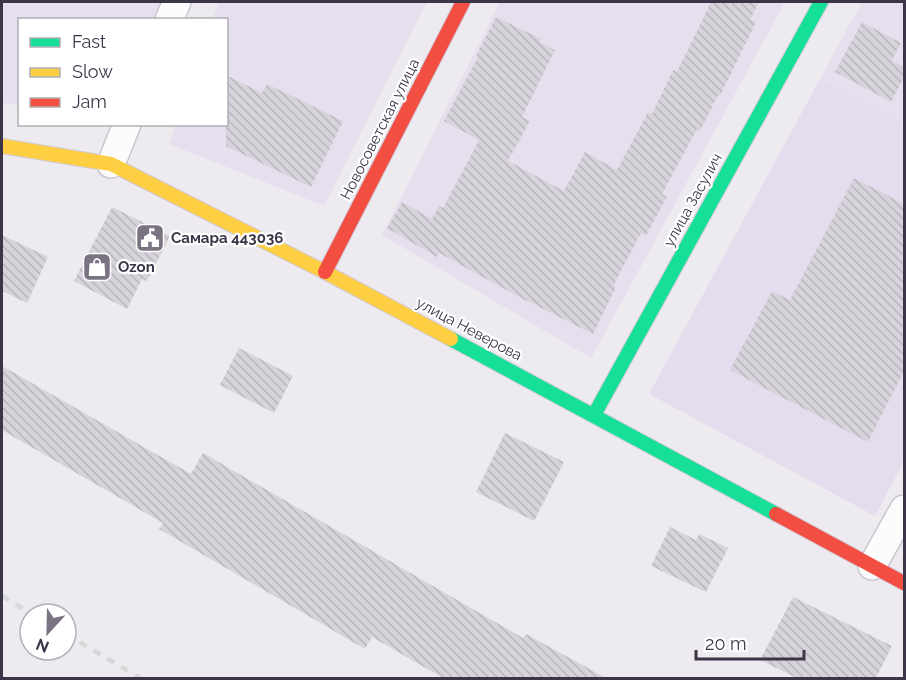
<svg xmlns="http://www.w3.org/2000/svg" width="906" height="680" font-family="Raleway,sans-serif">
<defs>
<pattern id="building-back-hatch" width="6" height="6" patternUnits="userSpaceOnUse" patternTransform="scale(1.5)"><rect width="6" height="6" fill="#d7d3db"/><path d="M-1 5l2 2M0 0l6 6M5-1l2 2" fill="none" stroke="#b9b6bd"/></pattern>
</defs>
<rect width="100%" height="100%" fill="#edeaf0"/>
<!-- residential -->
<g fill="#e6e0ee">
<polygon points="2,2 164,2 155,19 20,20 19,105 2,103"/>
<polygon points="219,2 427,2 324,206 169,144 176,125 226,124 226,20 213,19"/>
<polygon points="500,2 785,2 591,358 382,235"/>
<polygon points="862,2 904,2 904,125 820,79"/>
</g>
<!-- education -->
<polygon fill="#e5dcee" points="820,79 904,125 904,461 875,516 649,394"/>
<!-- building -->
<g fill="url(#building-back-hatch)">
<polygon points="711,2 759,2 750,20 756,22 720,96 718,95 700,131 697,129 662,194 667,197 646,236 641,233 613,286 616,287 593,334 523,299 439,253 437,257 387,228 402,202 432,219 439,206 443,208 479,140 444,121 478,57 476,56 496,17 541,39 539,42 555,50 522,117 530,121 508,161 564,191 585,152 617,170 648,112 652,114 673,70 677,72"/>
<polygon points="862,22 901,43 892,60 904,67 904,77 891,102 835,72"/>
<polygon points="226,75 262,93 267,84 343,121 311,187 226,146"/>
<polygon points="854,178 904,204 904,371 868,442 730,370 772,291 790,300"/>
<polygon points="112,207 170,236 147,281 142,279 127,309 74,281"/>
<polygon points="2,235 48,257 27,303 2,291"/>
<polygon points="239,348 293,376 274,413 220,385"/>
<polygon points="2,366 191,474 203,453 523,638 526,634 606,678 443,678 372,637 365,649 159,529 163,523 2,430"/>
<polygon points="505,433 564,462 534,521 476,492"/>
<polygon points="670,527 696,540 699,534 728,548 706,592 651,566"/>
<polygon points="793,597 892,646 876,678 797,678 760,660"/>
</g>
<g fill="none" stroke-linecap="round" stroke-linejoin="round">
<!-- street casing -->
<g stroke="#cbc6cf" stroke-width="30">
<g id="street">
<polyline points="169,20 177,2"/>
<polyline points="111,164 127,124"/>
<polyline points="872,566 904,509"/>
</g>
</g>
<!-- fast casing -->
<g stroke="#d1c9d9" stroke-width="16">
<g id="fast">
<polyline points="451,339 776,514"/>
<polyline points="594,415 821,2"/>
</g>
</g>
<!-- slow casing -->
<g stroke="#d1c9d9" stroke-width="16">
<polyline id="slow" points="2,146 111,164 325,272 451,339"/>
</g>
<!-- jam casing -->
<g stroke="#d1c9d9" stroke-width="16">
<g id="jam">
<polyline points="325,272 463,2"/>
<polyline points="776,514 904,583"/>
</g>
</g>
<!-- street -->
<use href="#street" stroke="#fcfcfd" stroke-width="27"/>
<!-- fast -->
<use href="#fast" stroke="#16e098" stroke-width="14"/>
<!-- slow -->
<use href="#slow" stroke="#ffcf43" stroke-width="14"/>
<!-- jam -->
<use href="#jam" stroke="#f24e42" stroke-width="14"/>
<!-- rail -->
<g stroke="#d9d8d9" stroke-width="4.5" stroke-dasharray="8 8" stroke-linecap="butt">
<polyline points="2,596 32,614"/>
<polyline points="66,634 140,678"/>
</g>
</g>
<!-- icons -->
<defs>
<g id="civic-square" transform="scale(1.5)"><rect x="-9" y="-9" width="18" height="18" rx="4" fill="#7a7482" stroke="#fff"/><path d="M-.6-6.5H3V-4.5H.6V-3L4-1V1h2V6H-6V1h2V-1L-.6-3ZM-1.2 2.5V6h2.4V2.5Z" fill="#fff"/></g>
<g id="shop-square" transform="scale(1.5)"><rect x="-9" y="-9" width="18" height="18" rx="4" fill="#7a7482" stroke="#fff"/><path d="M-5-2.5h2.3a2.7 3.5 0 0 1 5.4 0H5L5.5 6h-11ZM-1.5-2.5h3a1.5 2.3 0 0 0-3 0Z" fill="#fff"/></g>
</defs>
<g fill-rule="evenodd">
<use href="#civic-square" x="150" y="238"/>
<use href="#shop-square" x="97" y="267"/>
</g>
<g text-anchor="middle" stroke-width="4.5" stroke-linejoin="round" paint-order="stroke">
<!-- street labels -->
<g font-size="15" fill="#3c3547" stroke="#fff">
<text transform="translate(380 129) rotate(-63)" y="5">Новосоветская улица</text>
<text transform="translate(693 200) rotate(-61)" y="5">улица Засулич</text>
<text transform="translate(469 329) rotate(28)" y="5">улица Неверова</text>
</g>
<!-- poi labels -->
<g font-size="15" font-weight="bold" fill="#3c3547" stroke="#fff" text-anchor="start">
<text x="171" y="243">Самара 443036</text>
<text x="118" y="272">Ozon</text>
</g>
</g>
<!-- border -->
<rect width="906" height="680" fill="none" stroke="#3c3547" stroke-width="6"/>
<!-- legend -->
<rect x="18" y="18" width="210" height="108" fill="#ffffff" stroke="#b1aeb5" stroke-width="1.5"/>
<rect x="30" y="38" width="30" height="9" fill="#16e098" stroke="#b1aeb5" stroke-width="1.5"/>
<text x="72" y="48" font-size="18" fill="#3c3547">Fast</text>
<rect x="30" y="68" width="30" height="9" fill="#ffcf43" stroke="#b1aeb5" stroke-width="1.5"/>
<text x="72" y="78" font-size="18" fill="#3c3547">Slow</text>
<rect x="30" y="98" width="30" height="9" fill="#f24e42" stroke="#b1aeb5" stroke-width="1.5"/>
<text x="72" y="108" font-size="18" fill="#3c3547">Jam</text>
<!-- north arrow -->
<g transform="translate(48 632) rotate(202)"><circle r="28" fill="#ffffff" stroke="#b1aeb5" stroke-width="1.5"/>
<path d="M0-4.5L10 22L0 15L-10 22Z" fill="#7a7482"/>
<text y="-9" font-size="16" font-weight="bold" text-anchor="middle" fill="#3c3547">N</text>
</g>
<!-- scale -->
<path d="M696 650v9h108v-9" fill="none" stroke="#3c3547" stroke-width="3"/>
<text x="705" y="650" font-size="18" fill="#3c3547" stroke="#ffffff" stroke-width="4.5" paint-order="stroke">20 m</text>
</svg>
